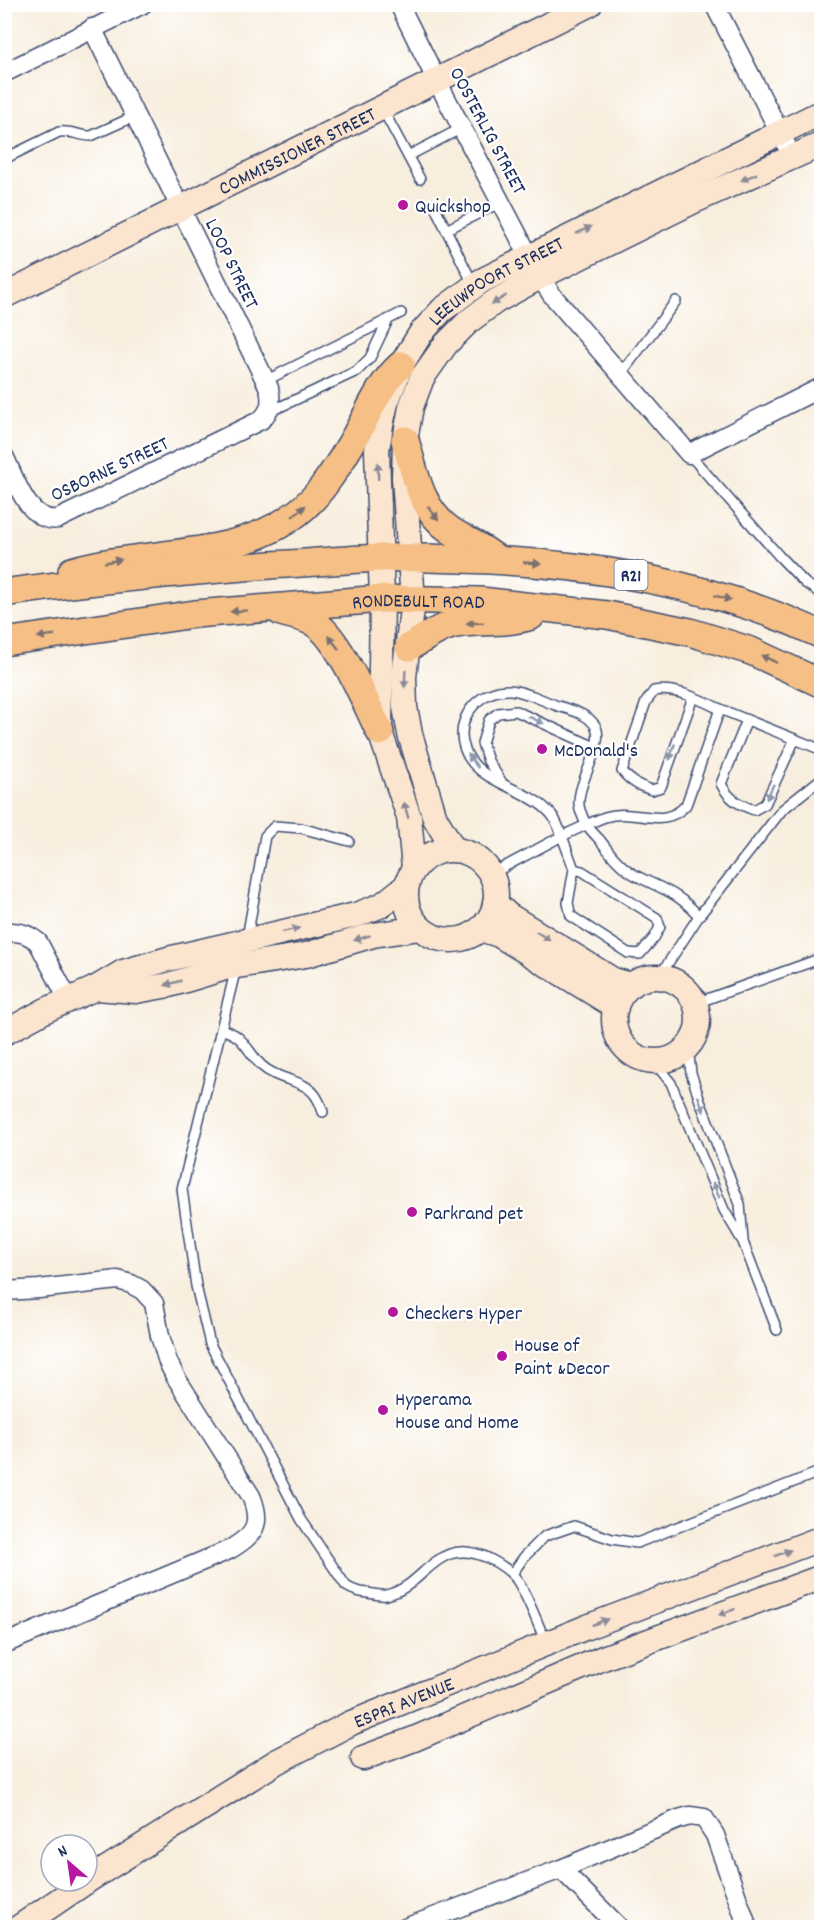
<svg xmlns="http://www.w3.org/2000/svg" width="826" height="1932" font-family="Dekko,sans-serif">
<rect width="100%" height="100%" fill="#fff"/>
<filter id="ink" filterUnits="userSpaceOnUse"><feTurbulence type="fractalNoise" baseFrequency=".0167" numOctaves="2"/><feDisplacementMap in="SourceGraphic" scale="12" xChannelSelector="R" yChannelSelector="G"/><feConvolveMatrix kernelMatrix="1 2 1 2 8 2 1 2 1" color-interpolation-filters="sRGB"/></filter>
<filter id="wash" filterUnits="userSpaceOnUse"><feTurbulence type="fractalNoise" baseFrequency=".008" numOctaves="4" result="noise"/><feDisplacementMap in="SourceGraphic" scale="24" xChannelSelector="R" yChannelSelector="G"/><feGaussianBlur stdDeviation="1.35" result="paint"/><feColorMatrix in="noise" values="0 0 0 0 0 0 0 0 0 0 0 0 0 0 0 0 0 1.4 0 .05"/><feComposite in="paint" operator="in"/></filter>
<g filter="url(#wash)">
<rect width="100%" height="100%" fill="#f8eede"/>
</g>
<g filter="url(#ink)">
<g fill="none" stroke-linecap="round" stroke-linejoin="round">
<!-- lane casing -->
<g stroke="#3c4c71" stroke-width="12">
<g id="lane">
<polyline points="382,108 420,179"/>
<polyline points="408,156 462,128"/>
<path d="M4,159L59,132C70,130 80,136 91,136L135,116"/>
<polyline points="434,205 474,286"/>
<polyline points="446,230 501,202"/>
<polyline points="620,375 676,301"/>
<polyline points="265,381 401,313"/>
<polyline points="269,412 357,371 370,358 388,320"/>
<polyline points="689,454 780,557 805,583 822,594"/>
<path d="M693,697L661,787L652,790C639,786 631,782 622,771L646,702L654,691C676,687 701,700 720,709L686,805C663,831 635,807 605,817C591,822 576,830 562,836C558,826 555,816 546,809C522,786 471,782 463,743C457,715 481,689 510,690C526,691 543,701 558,706C570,710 586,713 594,724C609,742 572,787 580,810C584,823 591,831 600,840C610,853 620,867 635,875C663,890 676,891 699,916"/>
<polyline points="720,709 822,750"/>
<path d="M747,720L721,784C729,799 738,804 754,810L765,804L795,739"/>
<polyline points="501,781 488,761 482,743 489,720 498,713 516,711 595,747"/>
<polyline points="491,874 562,836 574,869 568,903 571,916 628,953 640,954 654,938 660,927 657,918 582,871 574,869"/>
<polyline points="247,938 265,836 275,826 301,828 349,841"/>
<path d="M236,968L182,1189L196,1286L210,1344L301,1519L346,1586C354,1591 359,1592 368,1593C373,1594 381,1596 386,1595C426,1587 435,1534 488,1558C498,1563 510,1570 517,1580C529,1599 537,1622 546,1643"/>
<polyline points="659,977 699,916 782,810 822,778"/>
<polyline points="696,1003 822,958"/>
<path d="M222,1030C244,1034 247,1052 262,1066C278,1081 304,1079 315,1095C319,1100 321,1106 323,1112"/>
<polyline points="688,1048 691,1073 700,1101 740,1204 743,1240"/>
<polyline points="654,1062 671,1083 724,1210 743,1242 777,1330"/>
<polyline points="512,1574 524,1557 545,1536 574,1526 612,1539 637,1543 822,1471"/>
</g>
</g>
<!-- street casing -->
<g stroke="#3c4c71" stroke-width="21">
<g id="street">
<polyline points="399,4 437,81 540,277 552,295 689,454 822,387"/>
<polyline points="714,4 793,158"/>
<polyline points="4,73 143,4"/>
<path d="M4,456C15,478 28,524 58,519L261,420C271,410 272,402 269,388L92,28"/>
<path d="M4,933C18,930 28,934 38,942L69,1001"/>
<path d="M4,1291L39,1289L118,1280L131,1284L142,1290L154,1303L160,1336L168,1362L175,1376L251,1496C263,1525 254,1535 229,1550L4,1644"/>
<polyline points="561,1869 620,1928"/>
<polyline points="405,1928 561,1869 679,1819 690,1816 704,1818 715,1835 748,1928"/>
</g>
</g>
<!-- secondary casing -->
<g stroke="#3c4c71" stroke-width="27">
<g id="secondary">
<path id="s1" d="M4,296L590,4"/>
<polyline points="454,850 435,818 410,734 405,707 404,677 413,600 404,478 405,440 411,407 422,378 446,344 469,321 496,301 540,277 694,201 822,144"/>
<circle cx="451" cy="895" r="45"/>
<path id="s2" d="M414,868L409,817L380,732L382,599L377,450L381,425L386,403L401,365L421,333L442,310L481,281L822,112"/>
<polyline points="495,903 508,915 613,980 632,985"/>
<polyline points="480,929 499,935 616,1007"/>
<circle cx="656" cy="1019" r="42"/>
<polyline points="96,988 136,991 169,985 225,968 306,955 373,935 420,928"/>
<polyline points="4,1033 46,1010 96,988 123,972 168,959 356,915 382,905 406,886"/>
<polyline points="363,1758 414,1739 603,1658 822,1577"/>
<path id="s3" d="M18,1928L90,1879L276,1762L351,1723L587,1627L822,1538"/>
</g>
</g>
<!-- primary casing -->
<g stroke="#3c4c71" stroke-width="30">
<g id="primary">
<path d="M405,440C415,473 420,509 450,530C466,541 481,546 498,560"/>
<path d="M72,571C156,546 263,565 322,488C338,467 351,445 363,422C374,401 383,381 401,365"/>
<path d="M4,593C92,580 182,572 270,565C307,563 343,560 379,558C406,557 433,558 461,559C584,562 709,582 822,635"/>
<path d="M281,612C291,615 303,617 313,622C339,636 366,704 380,732"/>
<path id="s4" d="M4,642L195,614L382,599L481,601L607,615L690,632L751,651L822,684"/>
<path d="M409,647C424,639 439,627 456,624C481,620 507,624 531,616"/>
</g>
</g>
<!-- lane -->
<use href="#lane" stroke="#fff" stroke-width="9"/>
<!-- street -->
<use href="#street" stroke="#fff" stroke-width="18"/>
<!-- secondary -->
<use href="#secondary" stroke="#fbe5cf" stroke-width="24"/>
<!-- primary -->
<use href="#primary" stroke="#f5bf86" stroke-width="27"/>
</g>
<!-- one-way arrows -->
<defs><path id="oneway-solid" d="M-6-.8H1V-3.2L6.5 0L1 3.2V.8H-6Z" transform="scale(1.5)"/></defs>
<g fill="#8b8a96">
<use href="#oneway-solid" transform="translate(749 177) rotate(156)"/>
<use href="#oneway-solid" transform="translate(584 230) rotate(-26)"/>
<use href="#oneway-solid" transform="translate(499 300) rotate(148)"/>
<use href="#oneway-solid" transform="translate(378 471) rotate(-91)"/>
<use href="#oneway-solid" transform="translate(405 679) rotate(93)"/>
<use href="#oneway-solid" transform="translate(406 810) rotate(-106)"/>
<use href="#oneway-solid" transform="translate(291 930) rotate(-13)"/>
<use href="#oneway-solid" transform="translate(543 936) rotate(32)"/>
<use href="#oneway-solid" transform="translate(362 938) rotate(163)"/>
<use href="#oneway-solid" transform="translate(173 983) rotate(164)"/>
<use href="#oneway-solid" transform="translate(783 1553) rotate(-21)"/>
<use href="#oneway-solid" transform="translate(727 1612) rotate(160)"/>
<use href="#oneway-solid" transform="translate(600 1622) rotate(-21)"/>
</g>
<g fill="#7d7070">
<use href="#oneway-solid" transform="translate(299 511) rotate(-40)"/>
<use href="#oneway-solid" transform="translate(433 513) rotate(51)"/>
<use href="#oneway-solid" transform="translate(113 561) rotate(-10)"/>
<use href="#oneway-solid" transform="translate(532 563) rotate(5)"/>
<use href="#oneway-solid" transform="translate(723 598) rotate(17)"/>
<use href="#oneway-solid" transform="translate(239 611) rotate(176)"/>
<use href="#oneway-solid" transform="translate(475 623) rotate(178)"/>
<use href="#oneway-solid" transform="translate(46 636) rotate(172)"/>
<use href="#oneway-solid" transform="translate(334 643) rotate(-128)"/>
<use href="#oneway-solid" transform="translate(769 659) rotate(-155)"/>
</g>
<g fill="#8d97ae">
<use href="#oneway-solid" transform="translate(536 720) rotate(25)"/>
<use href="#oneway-solid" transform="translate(672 752) rotate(109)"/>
<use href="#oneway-solid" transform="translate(473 761) rotate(-126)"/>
<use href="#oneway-solid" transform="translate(770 792) rotate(115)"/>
<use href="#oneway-solid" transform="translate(701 1104) rotate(70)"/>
<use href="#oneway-solid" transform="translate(716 1190) rotate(-113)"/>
</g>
</g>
<!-- markers -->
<g fill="#b5179e" stroke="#fff" stroke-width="2">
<circle cx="403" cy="205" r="6"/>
<circle cx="542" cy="749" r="6"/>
<circle cx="412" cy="1212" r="6"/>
<circle cx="393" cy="1312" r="6"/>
<circle cx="502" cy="1356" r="6"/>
<circle cx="383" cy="1410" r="6"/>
</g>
<g text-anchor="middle" stroke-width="4.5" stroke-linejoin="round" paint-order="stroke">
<!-- shield labels -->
<rect fill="#fff" stroke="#5f6d8e" stroke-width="1.5" x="614.5" y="560" width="33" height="30" rx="4.5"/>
<g font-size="18" font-weight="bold" fill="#1b2f5e">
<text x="631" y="581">R21</text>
</g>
<!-- street labels -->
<g font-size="20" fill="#1b2f5e" stroke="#fff">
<text transform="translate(489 130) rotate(62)" y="7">OOSTERLIG STREET</text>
<text dy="7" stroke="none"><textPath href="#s1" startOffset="327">COMMISSIONER STREET</textPath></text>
<text transform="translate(233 263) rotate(64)" y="7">LOOP STREET</text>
<text dy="7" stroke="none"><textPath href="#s2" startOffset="642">LEEUWPOORT STREET</textPath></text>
<text transform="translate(109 468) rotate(-25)" y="7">OSBORNE STREET</text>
<text dy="7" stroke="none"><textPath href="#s4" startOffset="417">RONDEBULT ROAD</textPath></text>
<text dy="7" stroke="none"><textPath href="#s3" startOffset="448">ESPRI AVENUE</textPath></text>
</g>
<!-- poi labels -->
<g font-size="20" fill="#1b2f5e" stroke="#fff" text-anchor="start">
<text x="415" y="212">Quickshop</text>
<text x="554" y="756">McDonald's</text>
<text x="424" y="1219">Parkrand pet</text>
<text x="405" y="1319">Checkers Hyper</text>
<text x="514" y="1351">House of<tspan x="514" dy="23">Paint &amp;Decor</tspan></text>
<text x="395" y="1405">Hyperama<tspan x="395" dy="23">House and Home</tspan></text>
</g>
</g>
<!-- margin -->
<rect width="826" height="1932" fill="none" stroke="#fff" stroke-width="24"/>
<!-- north arrow -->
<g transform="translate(69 1863) rotate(331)"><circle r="28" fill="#ffffff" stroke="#a4acbf" stroke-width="1.5"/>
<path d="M0-4.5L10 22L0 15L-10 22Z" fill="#b5179e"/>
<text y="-9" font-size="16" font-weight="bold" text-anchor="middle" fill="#1b2f5e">N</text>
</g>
</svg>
